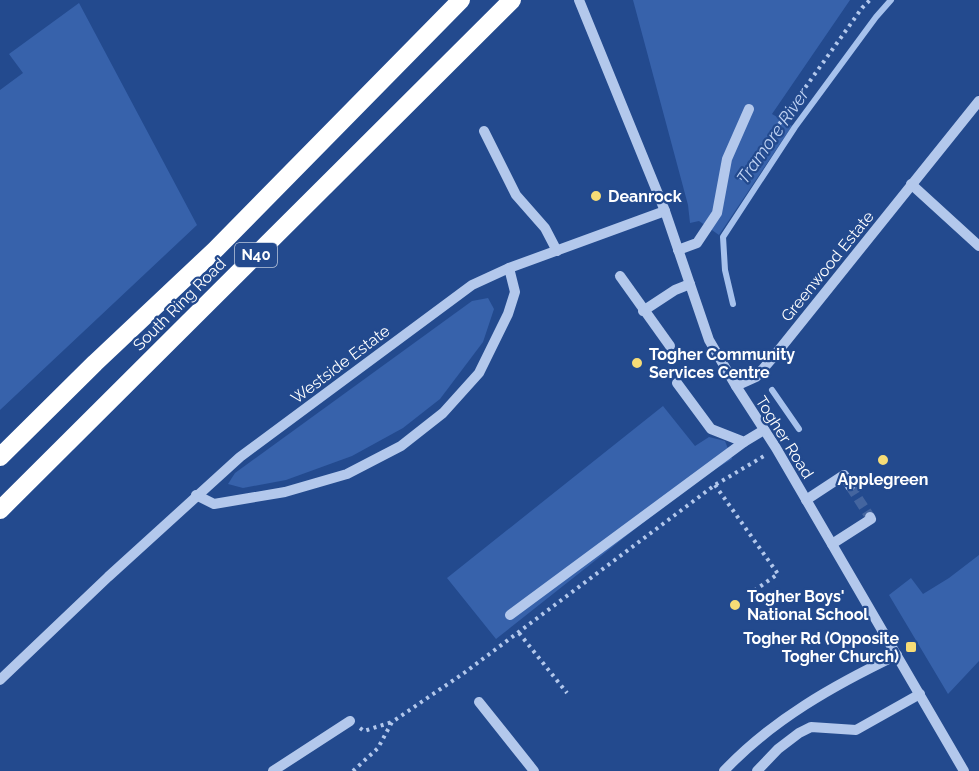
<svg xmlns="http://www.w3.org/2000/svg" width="979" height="771" font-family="Raleway,sans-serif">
<rect width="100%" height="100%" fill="#234a8e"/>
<!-- green -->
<g fill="#3762ab">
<polygon points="633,0 850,0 772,114 792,126 719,235 699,221 690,223 688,205"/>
<polygon points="79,3 197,225 0,410 0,90 23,73 9,54"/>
<polygon points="488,298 494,309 483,342 440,399 403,428 352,456 286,480 243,488 228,484 235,473 472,301"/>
<polygon points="663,406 695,446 709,437 725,441 732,459 697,480 496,639 447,578"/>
<polygon points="979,555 979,661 948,694 889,595 911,578 923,594 949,578"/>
</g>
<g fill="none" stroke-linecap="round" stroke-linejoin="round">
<!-- stream -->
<g stroke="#a7c2ed" stroke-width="6">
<polyline points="733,304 725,270 723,237 795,127 876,17 891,0"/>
<polyline points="772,390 799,429"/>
</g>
<!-- minor-tunnel -->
<polyline stroke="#44659f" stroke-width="10" stroke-dasharray="10 5" stroke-linecap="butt" points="850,486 870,517"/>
<!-- path -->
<g stroke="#b3c8ec" stroke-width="4" stroke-dasharray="3 4.5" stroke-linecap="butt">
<polyline points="740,179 862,8 870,0"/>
<polyline points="715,485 778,574 755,590"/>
<polyline points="519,633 567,693"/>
<polyline points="360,728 364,731 392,722"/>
<polyline points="353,771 378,748 392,722 464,673 715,485 764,456"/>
</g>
<!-- minor -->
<g stroke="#b3c8ec" stroke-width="10">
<polyline points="579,0 665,211 709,340 736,386 776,448 964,771"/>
<polyline points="484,131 516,195 545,228 557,251"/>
<polyline points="911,184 979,246"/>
<polyline points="678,250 697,243 717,213 727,159 749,109"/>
<polyline points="620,276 670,346"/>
<polyline points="643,311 675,290 690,284"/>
<polyline points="677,383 711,429 744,442 764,430"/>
<polyline points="736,386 756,377 775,355 979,101"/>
<polyline points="196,495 214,504 285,492 347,474 401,446 443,413 479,373 508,314 515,292 509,268"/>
<polyline points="806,500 844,475 850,486"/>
<polyline points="832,544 871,519 870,517"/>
<polyline points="510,615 744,442"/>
<polyline points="0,680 108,577 240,457 472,285 509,268 665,211"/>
<polyline points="479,702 534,771"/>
<polyline points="273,771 350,721"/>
<path d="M724,771C772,720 834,685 897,655"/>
<polyline points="757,771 778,749 799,733 811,727 856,730 920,694"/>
</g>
<!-- highway -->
<g stroke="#fff" stroke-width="18">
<polyline points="0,457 95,363 215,250 461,0"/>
<polyline points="0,510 512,0"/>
</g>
</g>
<!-- markers -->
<g fill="#f7dc76" stroke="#234a8e" stroke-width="2">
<circle cx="596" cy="196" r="6"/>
<circle cx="637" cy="363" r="6"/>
<circle cx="883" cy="460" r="6"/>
<circle cx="735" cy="605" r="6"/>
<rect x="905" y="641" width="12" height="12" rx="3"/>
</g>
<g text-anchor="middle" stroke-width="4.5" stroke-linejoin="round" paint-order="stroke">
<!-- shield labels -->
<rect fill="#234a8e" stroke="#bdc9dd" stroke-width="1.5" x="235" y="243" width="42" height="24" rx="4.5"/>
<g font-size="15" font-weight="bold" fill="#fff">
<text x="256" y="260">N40</text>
</g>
<!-- poi labels -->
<g font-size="16" font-weight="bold" fill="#fff" stroke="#234a8e" text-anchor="start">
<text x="608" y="202">Deanrock</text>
<text x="649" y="360">Togher Community<tspan x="649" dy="18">Services Centre</tspan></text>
<text x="883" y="485" text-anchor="middle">Applegreen</text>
<text x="747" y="602">Togher Boys'<tspan x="747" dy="18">National School</tspan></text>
<text x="899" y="644" text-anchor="end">Togher Rd (Opposite<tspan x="899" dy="18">Togher Church)</tspan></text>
</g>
<!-- street labels -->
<g font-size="16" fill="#fff" stroke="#234a8e">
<text transform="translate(827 266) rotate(-51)" y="6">Greenwood Estate</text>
<text transform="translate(179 304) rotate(-45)" y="6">South Ring Road</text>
<text transform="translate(340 364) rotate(-37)" y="6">Westside Estate</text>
<text transform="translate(785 437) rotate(58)" y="6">Togher Road</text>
</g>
<!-- water labels -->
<g font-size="18" font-style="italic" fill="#bfd2f3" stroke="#234a8e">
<text transform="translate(773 136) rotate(-55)" y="6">Tramore River</text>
</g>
</g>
</svg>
